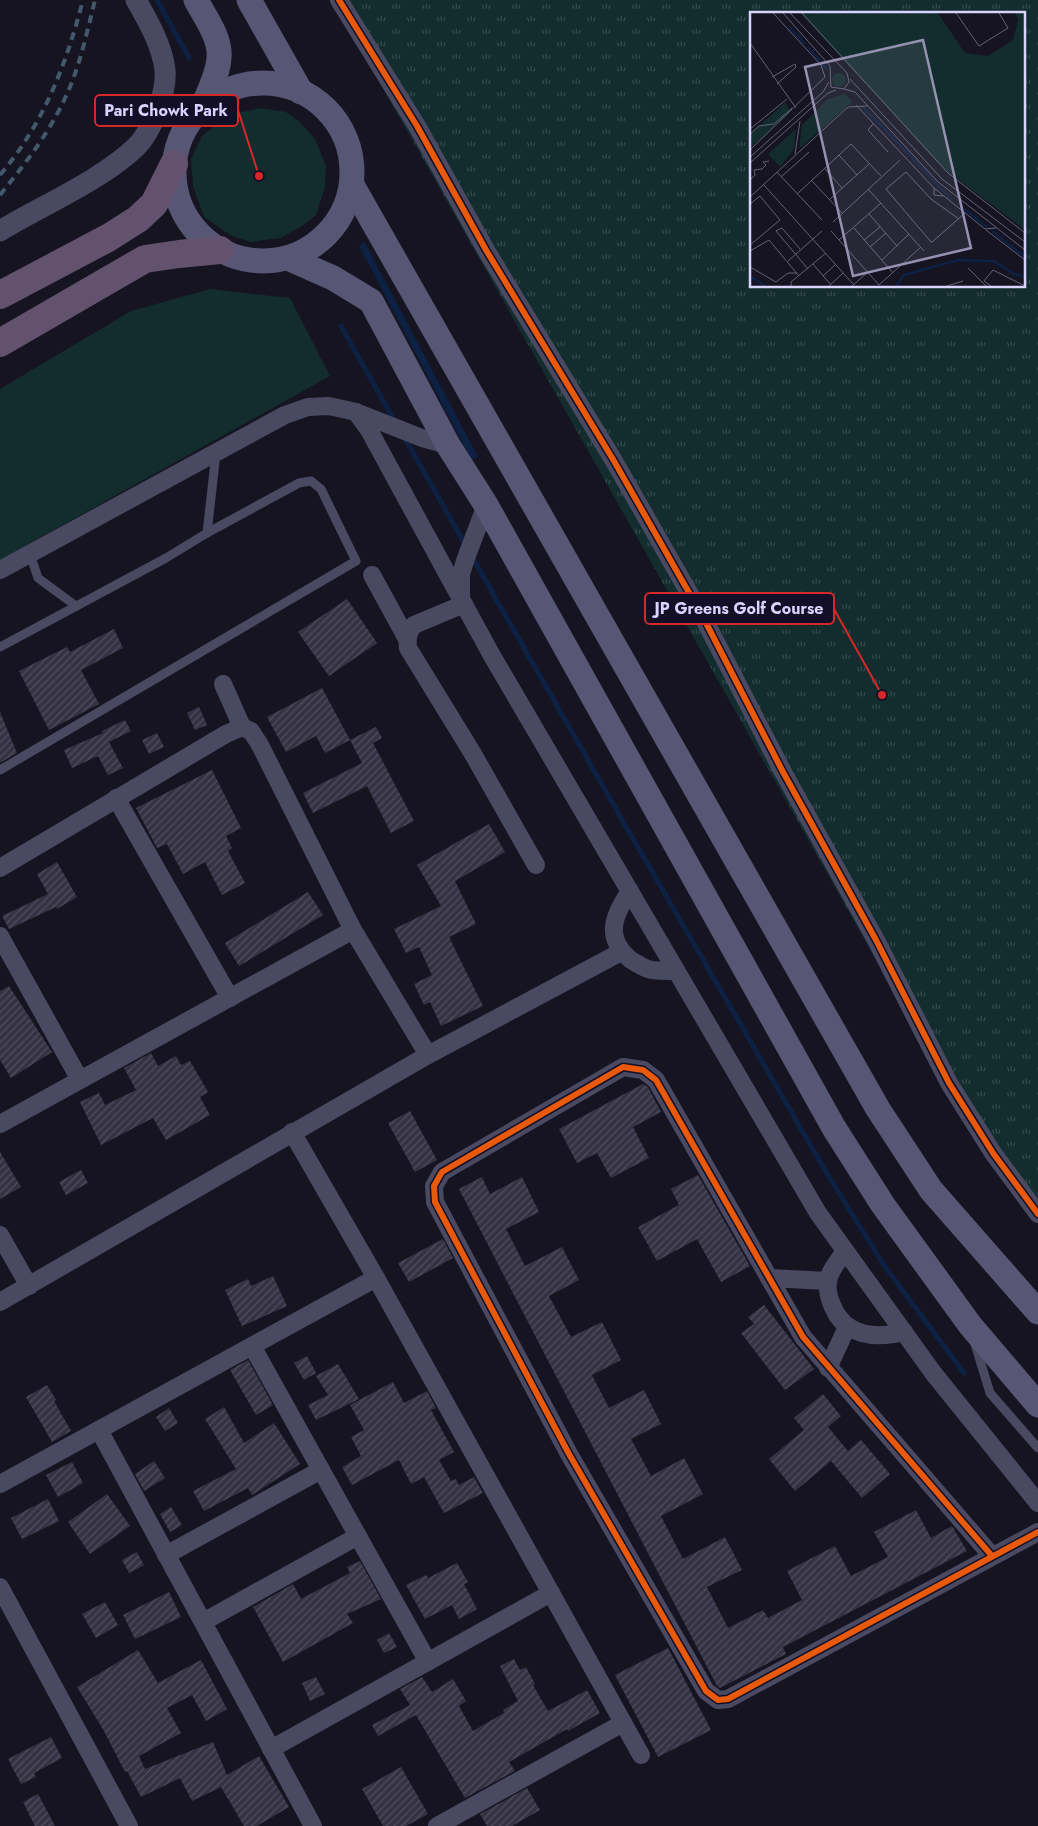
<svg xmlns="http://www.w3.org/2000/svg" width="1038" height="1826" font-family="Jost,sans-serif">
<defs>
<pattern id="grass-tufts" width="24" height="20" patternUnits="userSpaceOnUse" patternTransform="scale(1.25)"><rect width="24" height="20" fill="#132c2d"/><path d="M3 7l-1-3M5 7V3M7 7l1-3M15 17l-1-3M17 17v-4M19 17l1-3" fill="none" stroke="#354a4c"/></pattern>
<pattern id="building-hatch" width="6" height="6" patternUnits="userSpaceOnUse" patternTransform="scale(1.25)"><rect width="6" height="6" fill="#343243"/><path d="M-1 1l2-2M0 6l6-6M5 7l2-2" fill="none" stroke="#514f5f"/></pattern>
</defs>
<rect width="100%" height="100%" fill="#161421"/>
<!-- grass -->
<path fill="url(#grass-tufts)" fill-rule="evenodd" d="M333,0H1038V1199L957,1103ZM752,14H1024V286H752Z"/>
<!-- park -->
<g fill="#132c2d">
<polygon points="261,108 286,112 300,122 315,139 326,166 325,187 316,215 301,227 280,238 250,242 230,235 204,217 193,186 191,159 202,136 229,115"/>
<polygon points="210,289 290,298 330,376 0,560 0,389 131,311"/>
</g>
<!-- water -->
<polygon fill="#0d2144" points="364,241 478,457 472,460 359,246"/>
<g fill="none" stroke-linecap="round" stroke-linejoin="round">
<!-- stream -->
<g stroke="#0d2144" stroke-width="5">
<polyline points="157,0 189,58"/>
<polyline points="341,326 395,422"/>
<polyline points="403,435 466,546"/>
<polyline points="471,555 625,825 829,1177 883,1264 964,1373"/>
</g>
</g>
<!-- building -->
<g fill="url(#building-hatch)">
<polygon points="347,599 377,643 329,676 298,632"/>
<polygon points="114,629 123,648 81,670 99,704 49,730 19,671 67,647 70,652"/>
<polygon points="322,688 350,740 325,753 316,736 286,752 267,717"/>
<polygon points="199,707 207,725 195,730 187,713"/>
<polygon points="0,712 17,753 0,763"/>
<polygon points="125,720 131,731 109,742 123,768 108,775 98,756 72,768 64,750 103,733 102,731"/>
<polygon points="376,727 382,738 373,743 414,821 391,833 367,786 313,813 303,793 362,763 350,740"/>
<polygon points="157,733 164,747 149,754 142,740"/>
<polygon points="212,770 241,828 226,836 232,848 228,851 245,883 222,895 205,862 183,874 167,844 157,848 136,808"/>
<polygon points="489,824 505,852 455,881 476,924 449,937 483,1006 441,1026 430,1002 424,1005 414,984 432,975 419,947 406,953 394,929 441,906 417,865"/>
<polygon points="57,862 77,897 57,909 56,907 9,929 2,916 48,894 37,874"/>
<polygon points="308,892 323,915 239,966 225,943"/>
<polygon points="9,986 52,1052 11,1078 0,1060 0,991"/>
<polygon points="151,1053 158,1066 176,1056 181,1065 190,1061 208,1092 200,1097 210,1115 166,1140 153,1118 101,1145 80,1102 99,1093 105,1105 136,1090 124,1068"/>
<polygon points="643,1084 648,1087 661,1112 633,1127 649,1158 611,1178 597,1153 577,1163 559,1129"/>
<polygon points="410,1111 437,1160 415,1172 388,1123"/>
<polygon points="0,1152 21,1187 0,1199"/>
<polygon points="81,1170 88,1183 66,1195 59,1182"/>
<polygon points="698,1175 750,1266 721,1282 697,1239 657,1261 638,1227 679,1205 671,1189"/>
<polygon points="482,1177 490,1194 522,1177 539,1212 506,1229 525,1266 562,1247 579,1280 549,1296 571,1337 602,1322 621,1360 592,1375 609,1408 644,1390 661,1424 631,1439 651,1476 684,1458 703,1494 661,1516 683,1559 725,1537 742,1570 707,1587 728,1628 763,1610 768,1618 802,1600 787,1571 835,1546 851,1576 888,1557 874,1532 916,1510 931,1538 952,1526 967,1551 783,1647 786,1654 720,1688 717,1686 459,1189"/>
<polygon points="443,1239 453,1258 409,1282 398,1263"/>
<polygon points="273,1276 287,1306 242,1326 225,1290 248,1279 251,1286"/>
<polygon points="764,1305 814,1369 785,1390 741,1333 754,1324 748,1317"/>
<polygon points="307,1356 316,1373 304,1380 294,1363"/>
<polygon points="248,1360 273,1405 256,1415 230,1370"/>
<polygon points="338,1364 359,1399 316,1420 308,1405 328,1395 316,1376"/>
<polygon points="393,1382 404,1403 427,1391 436,1408 431,1410 454,1452 439,1460 451,1481 456,1479 459,1485 474,1477 483,1493 444,1513 424,1477 411,1484 399,1460 352,1485 342,1467 361,1456 351,1437 364,1430 350,1405"/>
<polygon points="47,1385 56,1400 54,1401 71,1431 52,1442 26,1397"/>
<polygon points="823,1394 841,1416 828,1427 848,1451 861,1440 890,1474 862,1498 831,1461 795,1491 769,1459 804,1430 794,1418"/>
<polygon points="224,1407 244,1443 274,1423 300,1464 252,1495 248,1488 204,1511 193,1491 236,1469 205,1419"/>
<polygon points="169,1408 178,1423 165,1431 156,1417"/>
<polygon points="154,1461 165,1478 144,1491 135,1474"/>
<polygon points="72,1462 83,1483 58,1497 46,1475"/>
<polygon points="107,1494 130,1526 90,1554 68,1522"/>
<polygon points="48,1499 59,1521 22,1539 11,1518"/>
<polygon points="171,1507 182,1525 170,1532 160,1514"/>
<polygon points="137,1552 144,1565 129,1573 122,1560"/>
<polygon points="360,1561 381,1599 347,1614 353,1623 283,1662 253,1607 293,1584 301,1599 350,1573 347,1567"/>
<polygon points="457,1563 468,1582 464,1584 477,1609 459,1619 452,1605 425,1619 406,1585 426,1575 428,1578"/>
<polygon points="169,1592 181,1617 135,1639 123,1615"/>
<polygon points="105,1602 118,1625 96,1638 82,1614"/>
<polygon points="389,1633 397,1647 384,1653 377,1640"/>
<polygon points="668,1648 711,1730 658,1757 615,1675"/>
<polygon points="138,1650 158,1683 201,1660 227,1709 206,1721 192,1695 167,1708 181,1733 139,1756 145,1769 213,1742 227,1775 259,1756 289,1807 257,1826 244,1826 221,1787 192,1801 180,1778 141,1797 127,1771 125,1772 104,1731 77,1687"/>
<polygon points="514,1659 520,1670 526,1667 535,1684 533,1685 548,1711 587,1690 600,1713 568,1731 567,1729 509,1762 515,1771 465,1798 416,1715 378,1736 372,1725 410,1705 400,1689 422,1677 432,1692 453,1679 466,1701 459,1706 473,1731 504,1713 503,1710 518,1701 500,1666"/>
<polygon points="316,1677 325,1694 310,1701 302,1683"/>
<polygon points="51,1737 62,1758 34,1773 36,1777 21,1784 8,1759"/>
<polygon points="401,1767 428,1814 406,1826 383,1826 362,1789"/>
<polygon points="527,1788 540,1810 512,1826 487,1826 480,1814"/>
<polygon points="38,1794 55,1826 35,1826 23,1802"/>
</g>
<g fill="none" stroke-linecap="round" stroke-linejoin="round">
<!-- service -->
<g stroke="#4a4962" stroke-width="9">
<polyline points="30,554 38,578 76,606"/>
<polyline points="0,647 166,558 207,533 216,453"/>
<polyline points="0,770 356,561 321,489 311,481 299,483 207,533"/>
<polyline points="975,1344 990,1393 1038,1448"/>
</g>
<!-- minor -->
<g stroke="#4a4962" stroke-width="18">
<polyline points="339,0 417,126 486,250 614,461 704,619 783,772 876,940 949,1083 993,1153 1038,1214"/>
<polyline points="356,412 369,430 491,654 818,1213 934,1374 1038,1503"/>
<polyline points="0,570 285,415 308,407 329,406 356,412 422,438 448,445"/>
<polyline points="372,575 407,639"/>
<polyline points="461,598 461,574 466,558 486,505"/>
<path d="M464,604L414,625C408,632 407,638 408,648L473,754L536,865"/>
<polyline points="223,684 242,727"/>
<polyline points="116,798 230,998"/>
<polyline points="0,868 226,734 242,727 251,731 260,745 353,930 428,1055"/>
<path d="M630,891C613,916 604,938 631,960C638,964 644,969 652,970C660,971 668,971 676,971"/>
<polyline points="0,936 80,1080"/>
<polyline points="0,1124 353,930"/>
<polyline points="292,1132 376,1278 641,1755"/>
<polyline points="0,1235 29,1286"/>
<path d="M845,1251C839,1260 829,1271 828,1282C827,1288 829,1298 832,1305C844,1336 874,1339 904,1332"/>
<polyline points="769,1278 828,1281"/>
<polyline points="0,1302 428,1055 621,952"/>
<polyline points="252,1346 428,1662"/>
<polyline points="828,1368 847,1327"/>
<polyline points="99,1430 313,1826"/>
<polyline points="0,1484 376,1278"/>
<polyline points="166,1555 321,1470"/>
<polyline points="992,1556 803,1337 656,1080 643,1070 623,1067 442,1172 434,1186 435,1202 569,1454 706,1691 718,1700 728,1699 1038,1532"/>
<polyline points="0,1587 129,1826"/>
<polyline points="203,1622 358,1536"/>
<polyline points="271,1749 551,1593"/>
<polyline points="437,1826 623,1723"/>
</g>
<!-- tertiary -->
<path stroke="#4a4962" stroke-width="21" d="M0,231C43,205 100,181 136,147C152,131 167,93 165,70C162,45 148,21 136,0"/>
<!-- secondary -->
<g stroke="#575674" stroke-width="25">
<path d="M196,0C205,17 221,38 219,58C218,74 209,91 203,106"/>
<polyline points="249,0 301,92"/>
<circle cx="263" cy="172" r="89"/>
<polyline points="352,185 878,1109 931,1190 1038,1312"/>
<polyline points="288,258 333,278 371,301 448,445 486,505 834,1128 883,1205 970,1325 1038,1405"/>
</g>
<!-- trunk -->
<g stroke="#62526e" stroke-width="28">
<polyline points="0,295 108,238 138,219 154,204 174,164"/>
<polyline points="0,343 145,259 179,254 220,250"/>
</g>
<!-- rail -->
<g stroke="#43596b" stroke-width="4" stroke-dasharray="8 6" stroke-linecap="butt">
<path d="M0,175C44,123 66,65 83,0"/>
<path d="M0,195C25,164 50,132 66,96C80,66 87,32 95,0"/>
</g>
<!-- cycleway casing -->
<g stroke="#130f26" stroke-width="9">
<g id="cycleway">
<polyline points="339,0 417,126 486,250 614,461 704,619 783,772 876,940 949,1083 993,1153 1038,1214"/>
<polyline points="992,1556 803,1337 656,1080 643,1070 623,1067 442,1172 434,1186 435,1202 569,1454 706,1691 718,1700 728,1699 1038,1532"/>
</g>
</g>
<!-- cycleway -->
<use href="#cycleway" stroke="#e8590c" stroke-width="6"/>
</g>
<!-- overview -->
<g transform="translate(750 12)">
<rect width="275" height="275" fill="#161421"/>
<path d="M50,1H188L215,41L238,44L263,28L268,8L265,1H275V218L193,156Z" fill="#132c2d"/>
<path d="M82 68a7 7 0 1 1 14 0a7 7 0 1 1-14 0ZM95,82L102,90L49,137L52,113L78,87ZM36,90L40,101L0,136V122ZM46,117L44,137L30,155L18,142Z" fill="#132c2d"/>
<path fill="none" stroke="#0d2144" stroke-width="2.5" d="M39,15L55,32M58,35L77,57M113,95L201,187M214,197L237,215M242,219L275,245M0,264L15,274M146,274L154,263L208,248L244,249L264,262L275,265"/>
<path fill="none" stroke="#64617a" stroke-width="1" d="M33,1L80,54L81,75L94,77L99,70L97,61L40,1M52,1L198,161L275,221M206,1L229,34L258,16L249,1M0,31L46,96M22,65L45,52L46,55L27,72M100,67L192,167L275,230M94,77L105,80L187,169L275,238M106,93L184,176L235,217L246,216M123,112L118,118L138,140M0,117L37,87M0,122L9,114L24,112L42,96M0,138L75,65L71,53L23,1M45,142L50,109M89,143L107,163M0,145L73,80L79,70M0,151L78,81L86,78M75,157L92,176M27,160L72,208M31,165L59,140M0,168L5,163L4,158L12,157L16,153L13,150L19,149M62,169L92,201M13,172L104,273M184,176V183L193,184M118,177L174,239M47,182L101,132L131,164M0,185L98,95L117,94M79,188L119,152M0,192L10,184L30,208L0,233M119,202L147,234M209,207L181,187L156,160L136,177L181,230H182L215,201M83,210L150,148M104,216L143,261M236,218L275,248M81,219L129,273M89,228L131,191M114,228L130,215M120,235L136,221M50,237L32,216L26,219L58,257M0,239L19,228L49,264M132,248L159,222M38,249L72,219M63,252L81,273M0,255L26,270L38,261H47M218,256L236,274M73,264L86,252M129,273L171,235M41,274V270L76,241M79,274L93,261M102,274L118,260M197,274L213,269M241,274L234,269L243,258L275,274"/>
<path fill="#9591b1" fill-opacity="0.15" stroke="#9591b1" stroke-width="2.5" d="M173,28L221,236L103,264L55,55Z"/>
<rect width="275" height="275" fill="none" stroke="#d9d4ff" stroke-width="2.5"/>
</g>
<!-- callouts -->
<path fill="none" stroke="#d62828" stroke-width="2" d="M259 176L238 110M882 695L834 609"/>
<g fill="#d62828" stroke="#130f26" stroke-width="2">
<circle cx="259" cy="176" r="5"/>
<circle cx="882" cy="695" r="5"/>
</g>
<g fill="#130f26" stroke="#d62828" stroke-width="2">
<rect x="95" y="95" width="143" height="31" rx="5"/>
<rect x="645" y="593" width="189" height="31" rx="5"/>
</g>
<g font-size="16" text-anchor="middle" font-weight="bold" fill="#d9d4ff">
<text x="166" y="116">Pari Chowk Park</text>
<text x="739" y="614">JP Greens Golf Course</text>
</g>
</svg>
